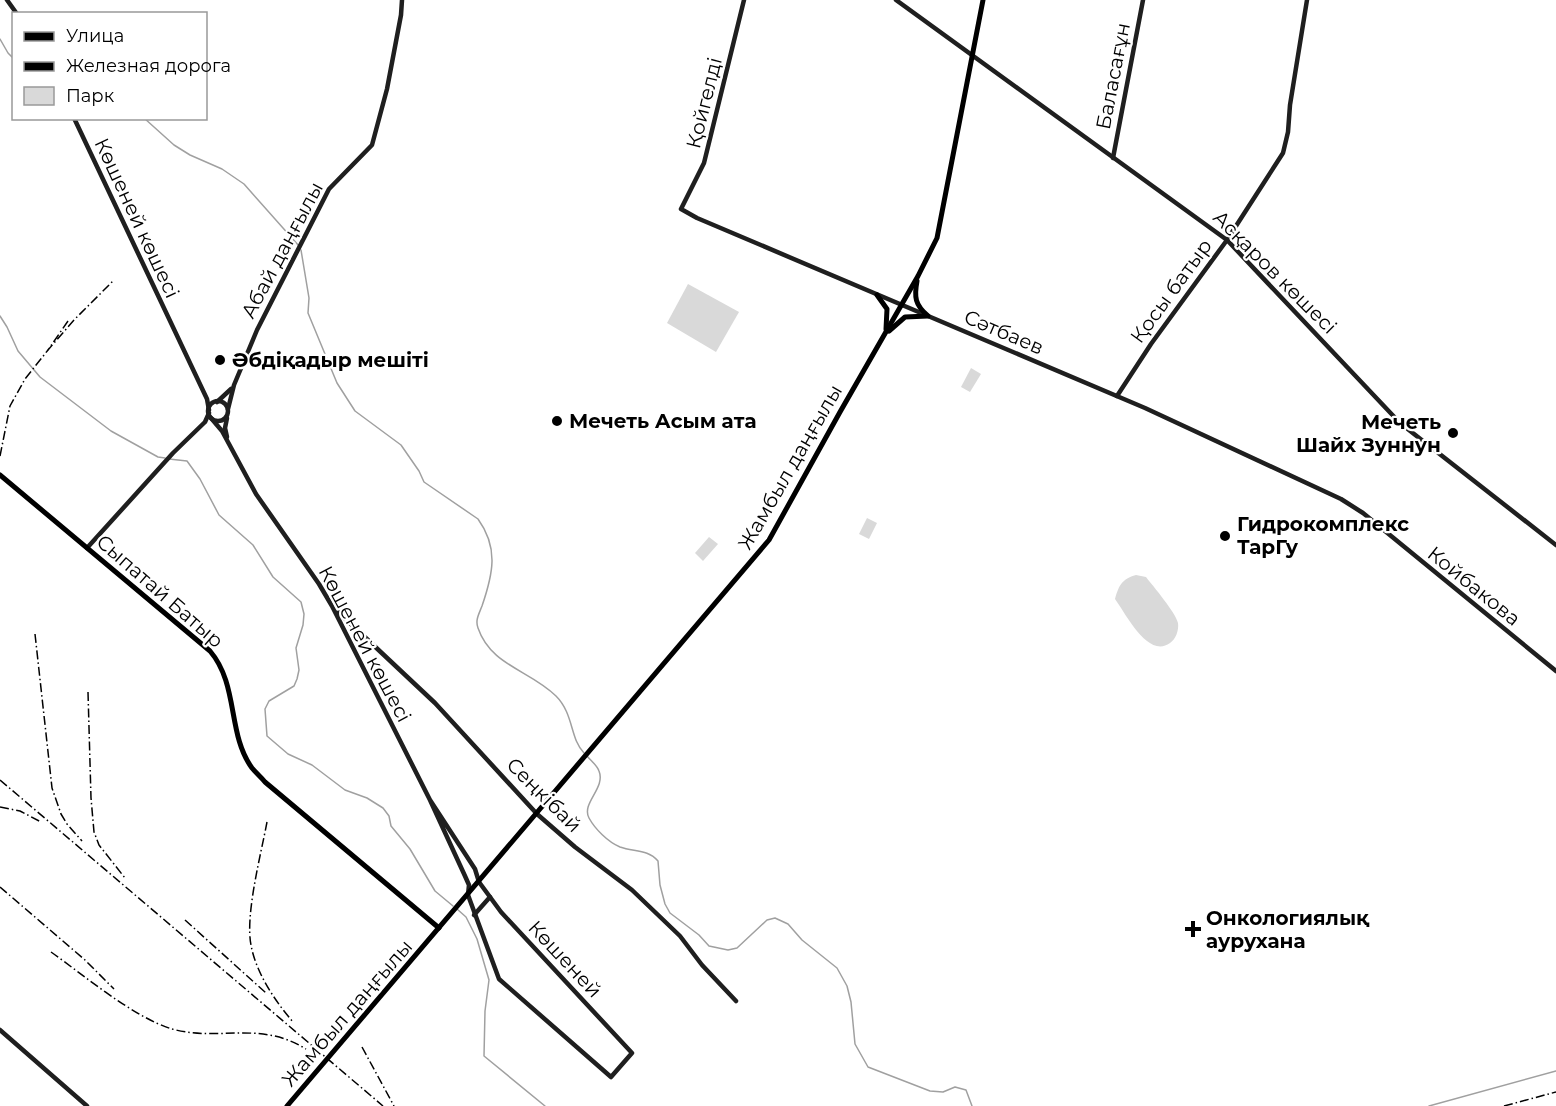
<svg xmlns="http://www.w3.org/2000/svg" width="1556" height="1106" font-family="Montserrat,sans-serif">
<rect width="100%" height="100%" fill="#fff"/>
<!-- green -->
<g fill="#d9d9d9">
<polygon points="688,284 739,312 716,352 667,323"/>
<polygon points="971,368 981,374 970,392 961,387"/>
<polygon points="867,518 877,523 869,539 859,534"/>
<polygon points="709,537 718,544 703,561 695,553"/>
<path d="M1136,575L1146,577C1153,586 1176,613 1178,623C1179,630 1176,639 1170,643C1148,659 1126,614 1115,599C1119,585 1122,579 1136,575Z"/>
</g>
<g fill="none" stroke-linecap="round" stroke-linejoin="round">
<!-- stream -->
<g stroke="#a0a0a0" stroke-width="1.5">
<polyline points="0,39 8,53 14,59"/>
<polyline points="144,118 174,145 190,155 222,169 244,184 299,246"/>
<path d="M301,250L309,298L308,313L337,383L355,411L401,445L419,471L424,482L478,519C499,548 493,574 482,606C479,614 475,620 478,628C491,666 530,670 556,696C574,714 570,739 584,753"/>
<polyline points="0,316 7,327 18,351 40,377 111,431 158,457 165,458"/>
<polyline points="169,459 187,461 200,479 219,515 253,545 273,577 301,602 304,614 303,625 296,648 299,670 297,679 294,686 269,701 265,709 267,736 288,754 312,765 345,790 367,798 383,808 389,816 391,826 410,849 435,891 453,906"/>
<path d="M587,756C591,761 597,765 599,771C606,788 581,803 589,818C595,829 608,842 620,847C634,852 648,849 658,861L660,885L665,904L670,913L699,935L709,946L728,950L737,948L767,920L775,918L788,924L802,940L837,968L847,986L851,1002L855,1044L868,1067L930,1091L943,1092L955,1087L966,1090L972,1106"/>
<polyline points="457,909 466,917 477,939 489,980 485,1011 484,1056 545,1106"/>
<polyline points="1429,1106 1556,1071"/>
</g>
<!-- secondary -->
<g stroke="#1f1f1f" stroke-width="4.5">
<polyline points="7,0 17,14"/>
<polyline points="744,0 704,163 681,209 697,218 1145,408 1341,499 1363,513 1556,671"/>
<polyline points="896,0 1227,240 1400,423 1556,545"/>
<polyline points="74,118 207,399 209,410"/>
<polyline points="1113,158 1143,0"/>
<polyline points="1117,396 1151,344 1227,240 1283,153 1288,132 1290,105 1307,0"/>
<circle cx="218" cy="411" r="10"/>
<polyline points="217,402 231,389"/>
<polyline points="228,409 234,385 257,330 329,189 372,145 387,89 401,15 402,0"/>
<polyline points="211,418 222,431 256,494 319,584 332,606 430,800 465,876 469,885 468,895 499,979 611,1077 632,1053 501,912 479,882 475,869 430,800"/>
<polyline points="227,437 225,428 227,418"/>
<polyline points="87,548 173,453 205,422 209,413"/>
<polyline points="336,610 435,703 537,814 575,847 632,890 680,936 702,965 736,1001"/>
<polyline points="474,915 490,897"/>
<polyline points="0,1030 87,1106"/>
</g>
<!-- primary -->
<g stroke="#000" stroke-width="5">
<polyline points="877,295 887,309 886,329"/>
<path d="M889,331L905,317L928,316C915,305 914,297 917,281"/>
<path d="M0,475L210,651C239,685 227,734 252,768C256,773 261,777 265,782L439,928"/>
<polyline points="287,1106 769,540 840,412 918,276 937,238 983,0"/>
</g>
<!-- rail -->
<g stroke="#000" stroke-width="1.5" stroke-dasharray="9 3 1.5 3" stroke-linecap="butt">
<polyline points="68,321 48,350 74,320 114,280"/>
<polyline points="0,456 10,406 25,379 48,350"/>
<polyline points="35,634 52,788 61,814 67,824 82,841"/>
<polyline points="88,692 91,798 94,832 99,845 125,878"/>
<polyline points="0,780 383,1106"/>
<polyline points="0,807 20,811 41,822"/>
<path d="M267,822C261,854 245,915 251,945C256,973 275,1001 293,1022"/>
<polyline points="0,887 85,960 114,989"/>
<polyline points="185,920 266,993"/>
<path d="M51,952C85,976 133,1017 172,1029C220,1042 259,1020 306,1049"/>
<polyline points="362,1047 394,1106"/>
<polyline points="1504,1106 1556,1092"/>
</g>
</g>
<!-- markers -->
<g fill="#000" stroke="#fff" stroke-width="2">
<circle cx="220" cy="360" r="6"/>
<circle cx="557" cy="421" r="6"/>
<circle cx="1453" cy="433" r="6"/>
<circle cx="1225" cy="536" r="6"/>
<path d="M1190 920h6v6h6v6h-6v6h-6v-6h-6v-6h6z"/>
</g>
<g text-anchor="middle" stroke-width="4.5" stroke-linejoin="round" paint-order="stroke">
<!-- street labels -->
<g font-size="20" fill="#000" stroke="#fff">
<text transform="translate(1113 76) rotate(-79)" y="7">Баласағұн</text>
<text transform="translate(704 103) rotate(-76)" y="7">Қойгелді</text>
<text transform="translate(137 218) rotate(65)" y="7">Көшеней көшесі</text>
<text transform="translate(282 250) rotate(-62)" y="7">Абай даңғылы</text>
<text transform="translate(1275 272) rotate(45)" y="7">Асқаров көшесі</text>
<text transform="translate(1171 291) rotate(-54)" y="7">Қосы батыр</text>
<text transform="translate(1004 332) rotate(23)" y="7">Сәтбаев</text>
<text transform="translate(790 467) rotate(-60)" y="7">Жамбыл даңғылы</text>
<text transform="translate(1474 586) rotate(39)" y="7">Койбакова</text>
<text transform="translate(160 591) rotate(41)" y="7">Сыпатай Батыр</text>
<text transform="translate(365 644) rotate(62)" y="7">Көшеней көшесі</text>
<text transform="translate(544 795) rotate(45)" y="7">Сеңкібай</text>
<text transform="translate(565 959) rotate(47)" y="7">Көшеней</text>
<text transform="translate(347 1013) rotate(-49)" y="7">Жамбыл даңғылы</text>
</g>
<!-- poi labels -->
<g font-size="20" font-weight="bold" fill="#000" stroke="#fff" text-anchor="start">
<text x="232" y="367">Әбдіқадыр мешіті</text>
<text x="569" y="428">Мечеть Асым ата</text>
<text x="1441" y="429" text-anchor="end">Мечеть<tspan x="1441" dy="23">Шайх Зуннун</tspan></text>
<text x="1237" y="531">Гидрокомплекс<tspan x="1237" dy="23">ТарГу</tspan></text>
<text x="1206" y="925">Онкологиялық<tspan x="1206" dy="23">аурухана</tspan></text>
</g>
</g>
<!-- legend -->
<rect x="12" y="12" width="195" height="108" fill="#ffffff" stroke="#999999" stroke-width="1.5"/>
<rect x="24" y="32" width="30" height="9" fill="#000000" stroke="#999999" stroke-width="1.5"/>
<text x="66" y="42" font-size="18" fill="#000000">Улица</text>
<rect x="24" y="62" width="30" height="9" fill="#000000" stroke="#999999" stroke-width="1.5"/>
<text x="66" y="72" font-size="18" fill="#000000">Железная дорога</text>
<rect x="24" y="87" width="30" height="18" fill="#d9d9d9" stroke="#999999" stroke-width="1.5"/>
<text x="66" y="102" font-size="18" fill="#000000">Парк</text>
</svg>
